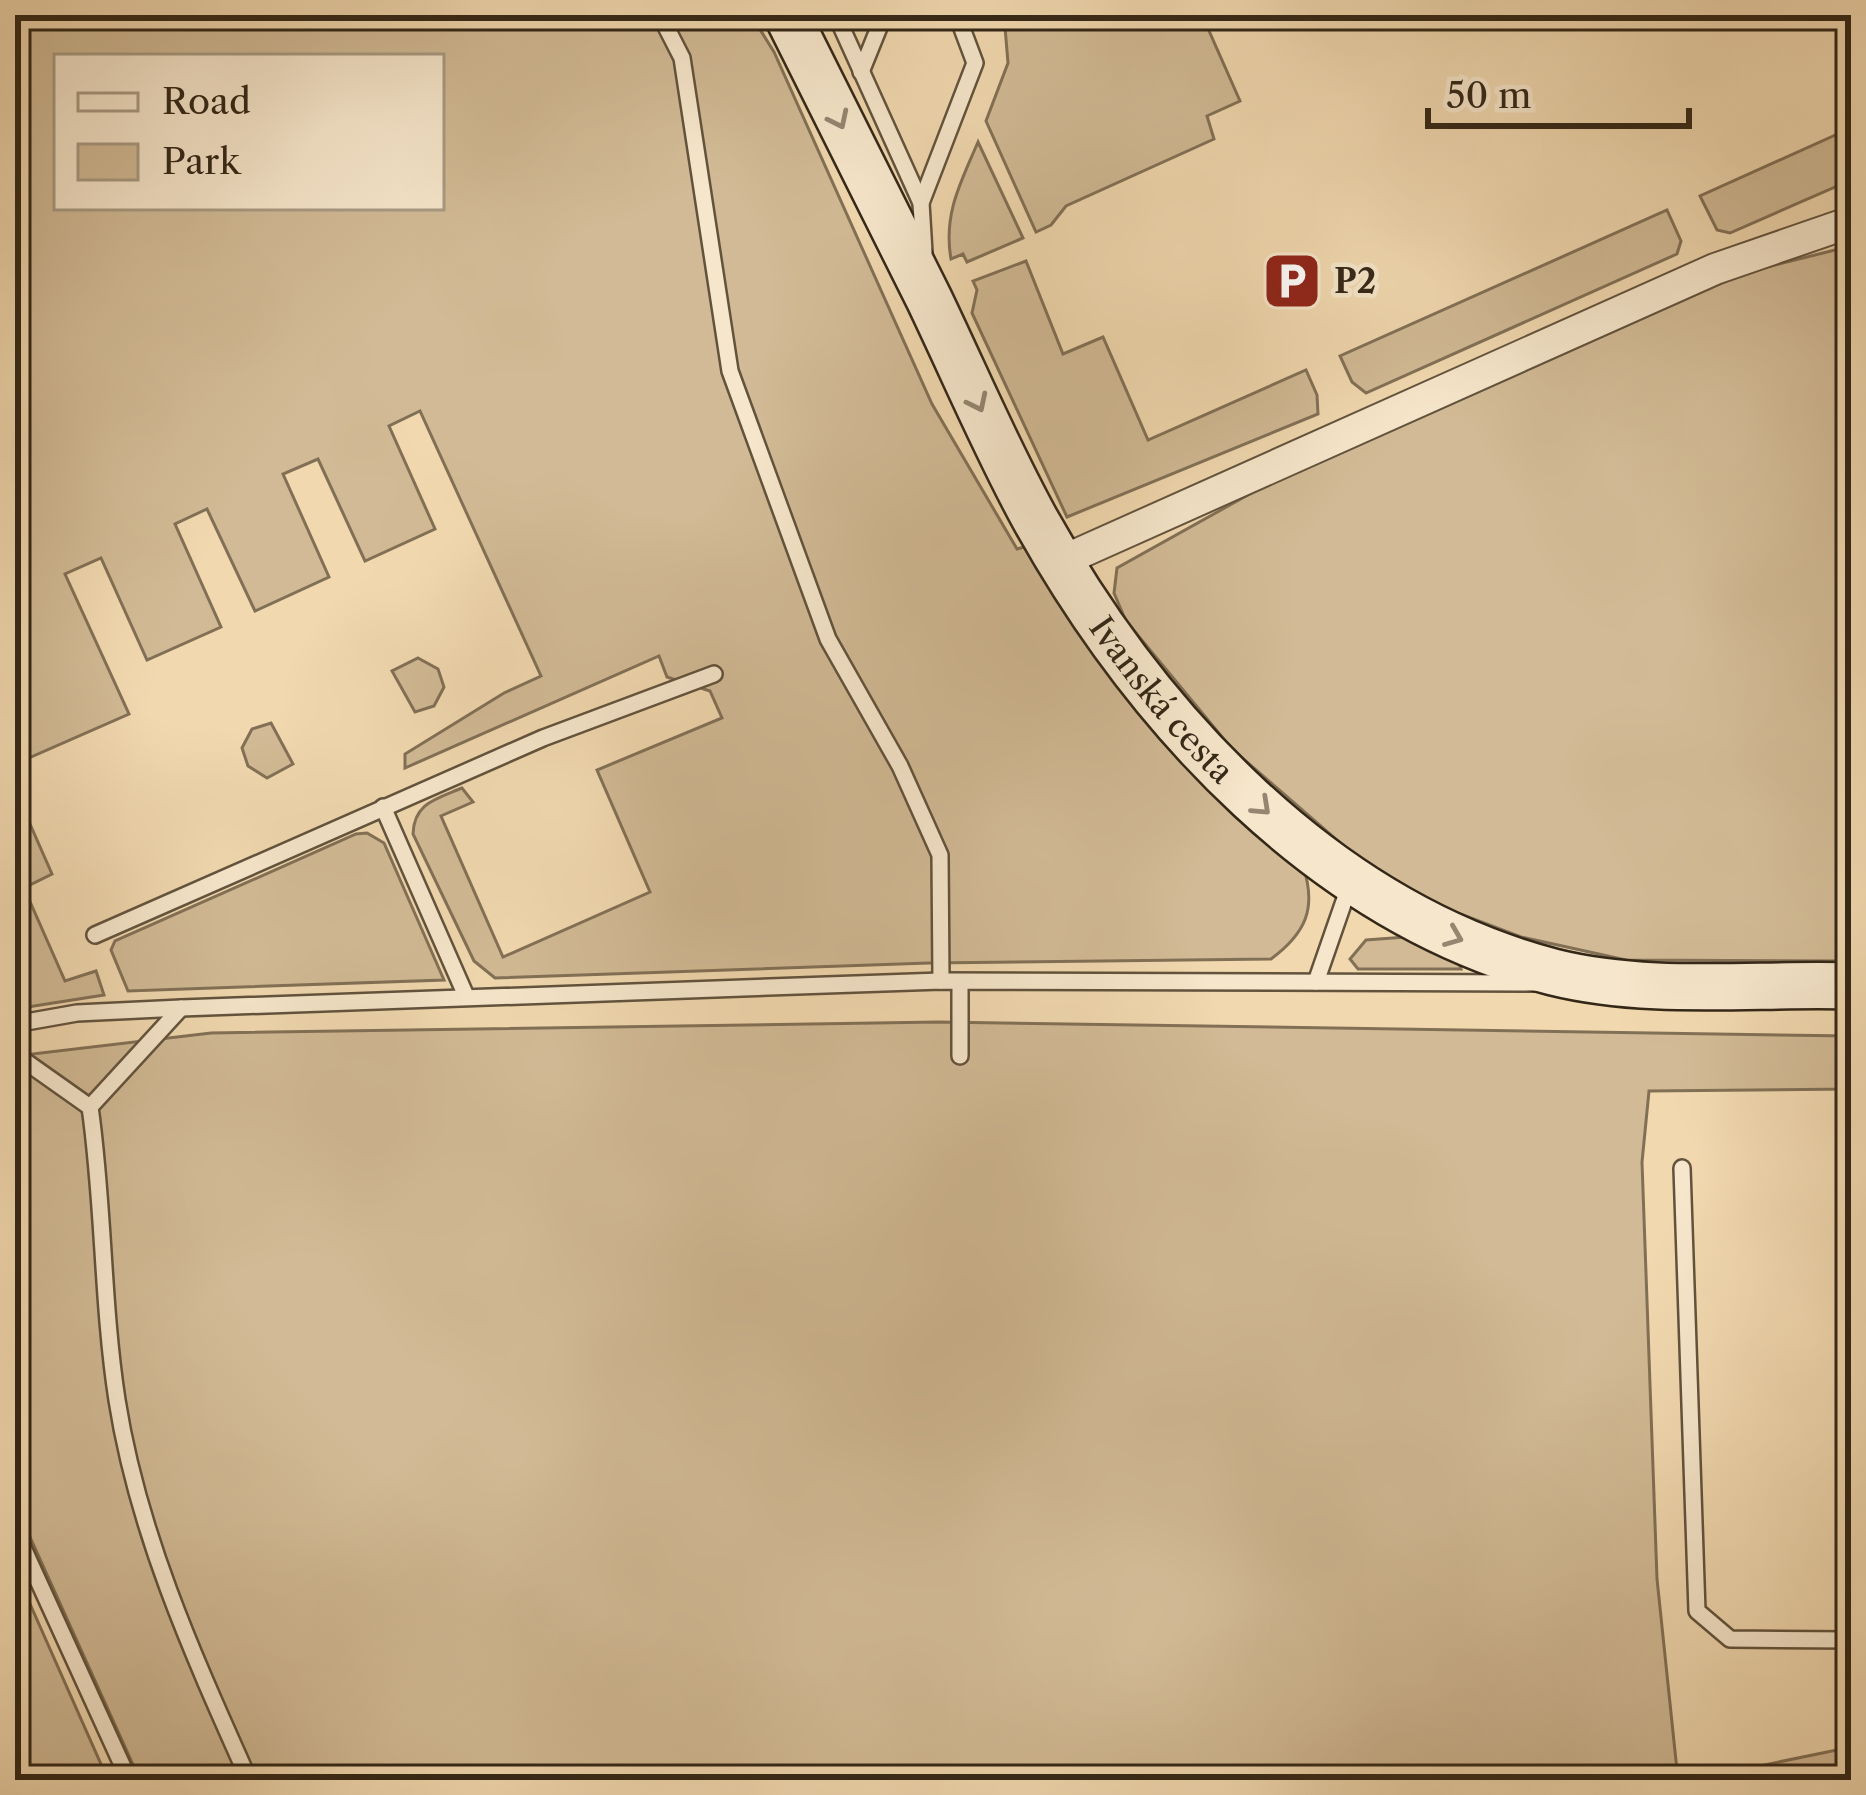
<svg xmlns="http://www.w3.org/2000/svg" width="1866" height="1795" font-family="'Libre Caslon Text',serif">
<rect width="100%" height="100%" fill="#f1d8af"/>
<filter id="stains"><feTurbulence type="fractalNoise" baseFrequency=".00167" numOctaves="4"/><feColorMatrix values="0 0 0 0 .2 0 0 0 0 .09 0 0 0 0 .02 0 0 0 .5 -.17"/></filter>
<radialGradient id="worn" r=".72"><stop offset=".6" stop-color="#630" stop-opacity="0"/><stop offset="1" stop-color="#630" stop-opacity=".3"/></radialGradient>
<!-- green -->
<g fill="#d1ba95" stroke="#827056" stroke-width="3" fill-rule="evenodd">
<path d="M15,15H751L774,52L932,404L1017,549L1028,546L1303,866C1317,908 1306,933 1271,959L929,963L495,978L474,961L413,834C414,803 436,799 462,788L473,802L441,816L503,957L650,892L597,770L722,718L710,691L667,677L659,656L405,768V754L504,693L541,676L420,411L389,426L435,529L365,561L318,459L283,474L329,577L255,611L207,509L175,524L221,627L147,660L101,558L65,574L129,714L15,764ZM57,57H441V207H57Z"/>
<polygon points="1004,15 1202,15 1240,101 1207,116 1214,139 1066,206 1051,225 1036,232 986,121 1008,63"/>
<polygon points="1851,128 1851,180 1730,233 1717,230 1700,196"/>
<path d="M978,142L1023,238L967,262L963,254L951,259C943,214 961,182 978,142Z"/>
<polygon points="1667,210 1681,241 1677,254 1366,393 1352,382 1340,356"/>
<polygon points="1851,246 1851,961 1626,960 1521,937 1426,901 1353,854 1232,749 1126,621 1114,593 1117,568 1255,491 1747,272"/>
<polygon points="1026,261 1063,354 1103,337 1148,440 1306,370 1317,395 1318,414 1067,517 972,313 977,290 973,281"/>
<polygon points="418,658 438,669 444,687 434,706 415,712 392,671"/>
<polygon points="271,723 293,764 267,778 248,766 242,748 252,729"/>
<polygon points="15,790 52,874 24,888 65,981 96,971 104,995 15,1009"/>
<polygon points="367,833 384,843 444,980 128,991 111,950 115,941 356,834"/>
<polygon points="1406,937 1458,960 1461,969 1358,969 1350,959 1366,940"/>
<polygon points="939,1022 1851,1036 1851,1089 1649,1091 1642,1162 1657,1579 1678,1780 140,1780 15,1504 15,1056 211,1033"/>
<polygon points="15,1570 108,1780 15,1780"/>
<polygon points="1851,1747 1851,1780 1692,1780"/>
</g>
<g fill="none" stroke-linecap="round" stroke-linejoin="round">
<!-- lane casing -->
<g stroke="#62533d" stroke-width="20">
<g id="lane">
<polyline points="660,15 682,58 730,371 828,639 900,766 940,855 941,981"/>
<polyline points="836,15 921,203"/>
<polyline points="861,72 884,15"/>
<polyline points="924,252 921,203 975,63 957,15"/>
<polyline points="383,807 466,996"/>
<polyline points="95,935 543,738 714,674"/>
<polyline points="1316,982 1350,884"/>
<path d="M181,1008L90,1107C104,1204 102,1303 117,1400C138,1534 194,1657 249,1780"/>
<polyline points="15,1024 77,1013 181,1008 941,981 1535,983"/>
<polyline points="15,1054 90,1107"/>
<polyline points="960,1056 960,982"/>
<polyline points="1682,1168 1697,1611 1730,1639 1851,1640"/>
<polyline points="15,1530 129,1780"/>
</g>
</g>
<!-- street casing -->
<g stroke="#62533d" stroke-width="34">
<polyline id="street" points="1062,561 1715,269 1851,222"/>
</g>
<!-- secondary casing -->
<g stroke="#332717" stroke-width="50">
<g id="secondary">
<path id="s1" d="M787,15C834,110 882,204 929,299C964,372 996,448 1035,519C1147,720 1324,912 1553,972C1649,996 1753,983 1851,986"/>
</g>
</g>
<!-- lane -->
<use href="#lane" stroke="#f6e6cb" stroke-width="15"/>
<!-- street -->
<use href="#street" stroke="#f6e6cb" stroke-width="30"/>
<!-- secondary -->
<use href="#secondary" stroke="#f6e6cb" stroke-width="45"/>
</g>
<!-- one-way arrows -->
<defs><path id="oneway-chevron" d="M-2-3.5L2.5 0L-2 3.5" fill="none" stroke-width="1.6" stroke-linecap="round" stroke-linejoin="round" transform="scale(3)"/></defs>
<g stroke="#948671">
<use href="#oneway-chevron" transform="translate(839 120) rotate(64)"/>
<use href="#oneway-chevron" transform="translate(978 403) rotate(64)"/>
<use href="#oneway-chevron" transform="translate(1262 807) rotate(43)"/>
<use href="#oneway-chevron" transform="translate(1454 937) rotate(22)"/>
</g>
<!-- icons -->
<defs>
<g id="parking-square" transform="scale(3)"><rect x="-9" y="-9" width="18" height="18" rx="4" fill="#8f2418" stroke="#f6e6cb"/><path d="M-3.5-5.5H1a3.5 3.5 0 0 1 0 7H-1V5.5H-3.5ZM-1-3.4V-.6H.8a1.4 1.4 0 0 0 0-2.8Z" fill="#fff"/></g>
</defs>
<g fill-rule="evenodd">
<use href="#parking-square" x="1292" y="281"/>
</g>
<g text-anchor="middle" stroke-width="9" stroke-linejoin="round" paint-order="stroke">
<!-- poi labels -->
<g font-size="33" font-weight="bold" fill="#332717" stroke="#f6e6cb" text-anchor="start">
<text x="1334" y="293">P2</text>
</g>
<!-- street labels -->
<g font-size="33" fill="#332717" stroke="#f6e6cb">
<text dy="12" stroke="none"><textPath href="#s1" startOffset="783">Ivanská cesta</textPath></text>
</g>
</g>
<!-- margin -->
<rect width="1866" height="1795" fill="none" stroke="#f1d8af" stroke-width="60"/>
<rect x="18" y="18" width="1830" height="1759" fill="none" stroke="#332717" stroke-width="6"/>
<rect x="30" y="30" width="1806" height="1735" fill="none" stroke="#332717" stroke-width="3"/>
<!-- legend -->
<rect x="54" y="54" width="390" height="156" fill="#f6e6cb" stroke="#a89a83" stroke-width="3"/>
<rect x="78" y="93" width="60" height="18" fill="#f6e6cb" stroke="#a89a83" stroke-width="3"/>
<text x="162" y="114" font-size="36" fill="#332717">Road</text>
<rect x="78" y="144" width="60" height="36" fill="#d1ba95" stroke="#a89a83" stroke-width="3"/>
<text x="162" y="174" font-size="36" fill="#332717">Park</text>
<!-- scale -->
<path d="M1428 108v18h261v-18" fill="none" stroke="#332717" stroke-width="6"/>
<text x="1446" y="108" font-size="36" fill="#332717" stroke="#f6e6cb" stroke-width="9" paint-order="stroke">50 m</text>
<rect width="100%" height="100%" filter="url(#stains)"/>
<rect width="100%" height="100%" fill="url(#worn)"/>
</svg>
